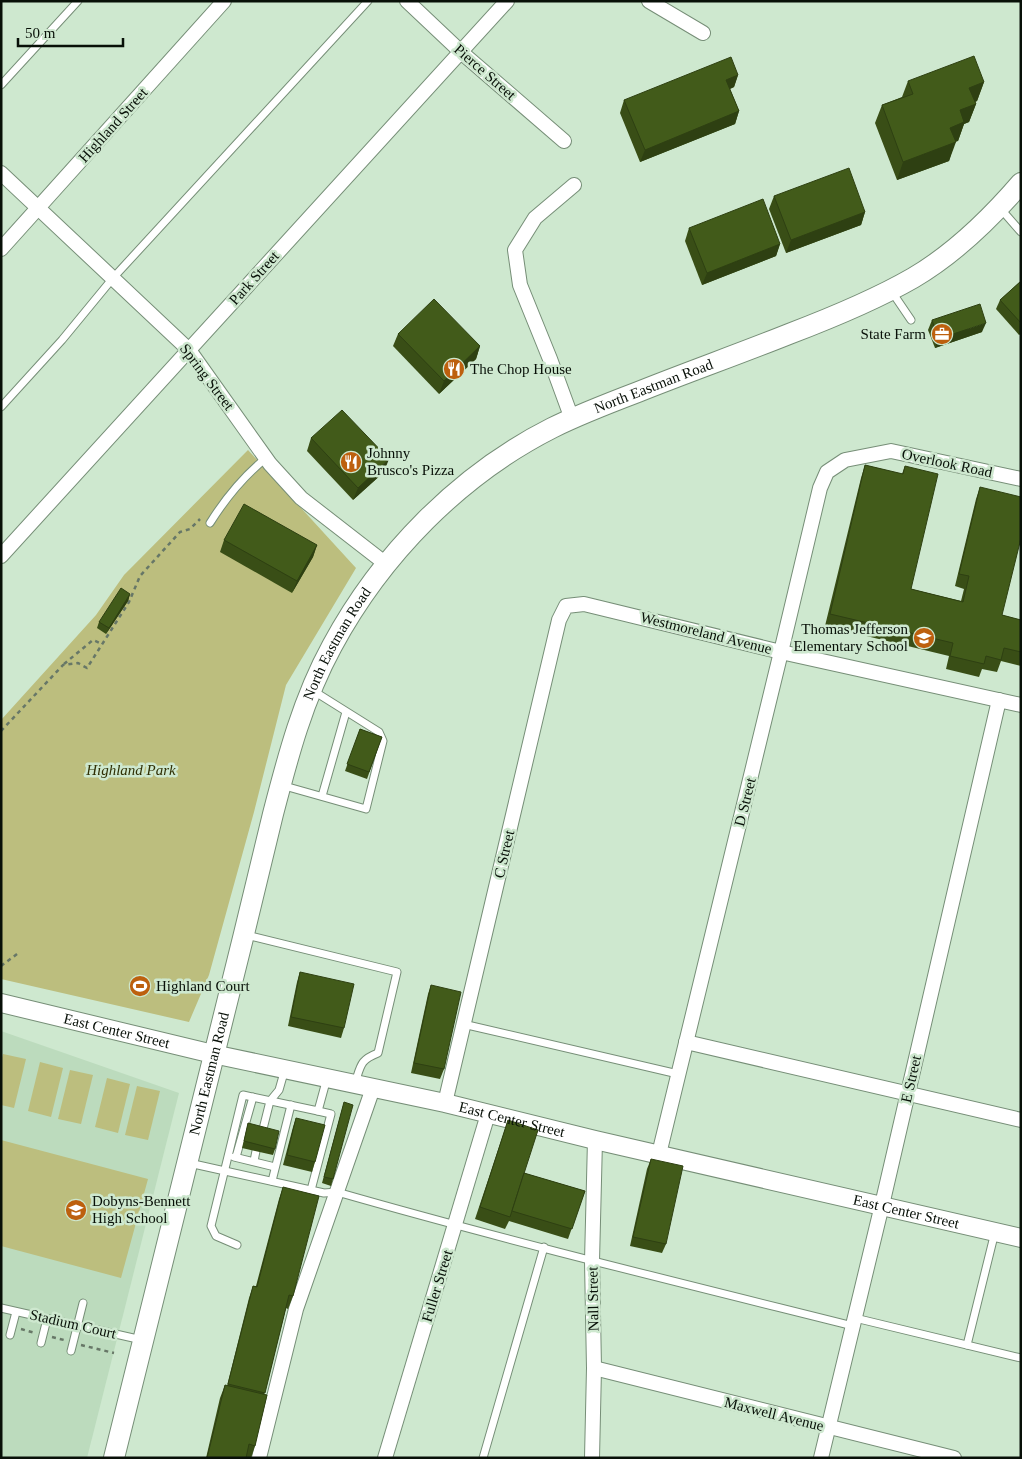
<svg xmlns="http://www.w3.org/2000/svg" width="1022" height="1459" font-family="Georgia,serif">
<rect width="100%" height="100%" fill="#cee8cf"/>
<!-- built -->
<polygon fill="#bcdbbd" points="1,1031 179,1093 87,1458 1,1458"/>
<!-- green -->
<g fill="#bcbe7e">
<polygon points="248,450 356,568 286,685 254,812 209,975 189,1022 1,979 1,720 96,615 124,575"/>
<polygon points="3,1054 26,1059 14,1108 1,1105 1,1061"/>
<polygon points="40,1062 63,1068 51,1117 28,1111"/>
<polygon points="70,1070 93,1075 81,1124 58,1119"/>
<polygon points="107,1078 130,1084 118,1133 95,1127"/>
<polygon points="137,1086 160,1091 148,1140 125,1135"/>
<polygon points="1,1140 148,1179 121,1278 1,1246"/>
</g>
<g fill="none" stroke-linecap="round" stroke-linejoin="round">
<!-- service casing -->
<g stroke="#768e77" stroke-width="9">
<g id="service">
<polyline points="1,85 78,1"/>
<polyline points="1000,208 1021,232"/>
<polyline points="892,292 911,320"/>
<polyline points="1,407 62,340 113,278 368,1"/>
<path d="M210,523C225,499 244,476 266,458"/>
<polyline points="281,785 366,809 383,741 379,732 312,690"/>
<polyline points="322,796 346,712"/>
<path d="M246,935L397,972L378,1053C360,1060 361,1065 355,1083"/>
<polyline points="463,1024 678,1074"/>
<polyline points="262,1133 270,1101 279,1090 285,1069"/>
<polyline points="234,1157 275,1167"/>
<polyline points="236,1157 253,1097"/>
<polyline points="254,1161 256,1151"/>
<path d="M189,1163L324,1193L337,1192C508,1241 681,1283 853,1326"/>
<polyline points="272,1181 291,1105"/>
<polyline points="311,1190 331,1114 318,1111"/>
<polyline points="237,1245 216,1236 211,1226 243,1095 318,1111 327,1078"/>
<polyline points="1,1308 142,1340"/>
<polyline points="855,1318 1021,1358"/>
<polyline points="10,1335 16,1312"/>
<polyline points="41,1343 47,1319"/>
<polyline points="967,1345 995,1232"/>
<polyline points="71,1351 83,1303"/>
<polyline points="483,1458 544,1247"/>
</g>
</g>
<!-- minor casing -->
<g stroke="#768e77" stroke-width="16">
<g id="minor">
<polyline points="407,1 461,52 564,141"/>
<polyline points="649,1 703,33"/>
<polyline points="1,173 189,350 270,464 301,498 386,564"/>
<polyline points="1,249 224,1"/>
<polyline points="572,419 550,359 520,285 515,250 535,218 574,185"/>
<polyline points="1,556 507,1"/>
<polyline points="686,1042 1021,1120"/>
<polyline points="445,1103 559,620 566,606 584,604 781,652 1021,705"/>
<polyline points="659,1154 781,652 820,488 827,472 845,460 891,451 1021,479"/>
<polyline points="594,1368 954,1458"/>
<polyline points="259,1458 296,1309 373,1088"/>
<polyline points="385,1458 488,1114"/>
<polyline points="592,1458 594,1368 592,1261 595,1140"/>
<polyline points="821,1458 882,1205 999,700"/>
</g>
</g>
<!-- tertiary casing -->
<g stroke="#768e77" stroke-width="20">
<g id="tertiary">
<path id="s1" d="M1,1003L213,1054L445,1103L595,1140L1021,1238"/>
</g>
</g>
<!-- secondary casing -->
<g stroke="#768e77" stroke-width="22">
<g id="secondary">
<path id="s2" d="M114,1458C158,1285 199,1111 243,938C253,897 263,855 273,814C288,756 303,699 332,646C381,555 459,475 552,428C580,414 609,403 638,392C688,372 739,354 789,334C831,318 873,301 913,278C954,254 990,219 1021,183"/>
</g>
</g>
<!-- path -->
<g stroke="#677767" stroke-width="2.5" stroke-dasharray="4 4" stroke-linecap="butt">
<polyline points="64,664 93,640 102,644"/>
<polyline points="1,731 63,665 78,663 87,668 129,602 140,576 180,532 190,529 200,519"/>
<polyline points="1,966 17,954"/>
<polyline points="21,1329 35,1333"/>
<polyline points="52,1337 64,1340"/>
<polyline points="81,1345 114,1353"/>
</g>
<!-- service -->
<use href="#service" stroke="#fff" stroke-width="7"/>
<!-- minor -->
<use href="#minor" stroke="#fff" stroke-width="14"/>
<!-- tertiary -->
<use href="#tertiary" stroke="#fff" stroke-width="18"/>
<!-- secondary -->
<use href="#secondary" stroke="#fff" stroke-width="20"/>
</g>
<!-- wall -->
<g fill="#394e16">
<polygon points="738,75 734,87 730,89 739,111 735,124 640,162 620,113 624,100"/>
<polygon points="908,81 984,82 977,101 975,102 976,104 969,122 964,124 958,141 955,141 949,161 897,180 875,123 882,105 902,97"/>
<polygon points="774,196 865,212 861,225 786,253 769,209"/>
<polygon points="689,228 780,244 776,256 702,285 685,241"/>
<polygon points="1021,281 1021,334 1019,335 996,309 1000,300"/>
<polygon points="932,320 982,332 935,348 928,330"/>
<polygon points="398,334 480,346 476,359 439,394 393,346"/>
<polygon points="311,438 384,472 353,500 307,451"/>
<polygon points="865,465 902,474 905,466 911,589 961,601 964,589 955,586 976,499 980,487 1002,615 1021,620 1021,666 1001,661 997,672 982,669 979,677 946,669 949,656 825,626 861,478"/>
<polygon points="224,540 317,545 313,557 292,593 220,552"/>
<polygon points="130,594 128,601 106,634 97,628 99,622"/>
<polygon points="360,729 382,737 367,779 345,771"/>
<polygon points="300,972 344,1028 341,1038 288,1026 297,982"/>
<polygon points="431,985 444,1069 440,1079 411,1073 428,994"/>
<polygon points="344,1102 333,1179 331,1186 322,1183"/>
<polygon points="296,1118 315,1162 312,1172 283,1165 293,1127"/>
<polygon points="508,1120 524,1173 585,1191 568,1239 509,1221 505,1229 475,1219"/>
<polygon points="248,1123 275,1149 273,1155 242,1148"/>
<polygon points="651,1159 666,1244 662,1253 630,1246 647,1169"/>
<polygon points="283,1187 293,1296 288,1309 286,1308 264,1395 255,1446 251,1458 206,1458 220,1398 225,1385 227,1386 249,1298 253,1286 256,1286 279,1199"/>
</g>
<!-- shaded-wall -->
<g fill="#2e4012">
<polygon points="738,75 734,87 722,92 726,80"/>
<polygon points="984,82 977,101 963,106 969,88"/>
<polygon points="976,104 969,122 964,124 958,141 943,146 950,128 960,110"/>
<polygon points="739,111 735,124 640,162 645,150"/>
<polygon points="956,142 949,161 897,180 903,162"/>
<polygon points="865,212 861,225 786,253 791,240"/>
<polygon points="780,244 776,256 702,285 707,273"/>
<polygon points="986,323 982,332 935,348 938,339"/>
<polygon points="480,346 476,359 439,394 444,381"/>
<polygon points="389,459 384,472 353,500 358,488"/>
<polygon points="317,545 313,557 292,593 297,581"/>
<polygon points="130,594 128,601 106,634 109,628"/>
</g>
<!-- building -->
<g fill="#425b1a" stroke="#2e4012">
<polygon points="974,56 984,82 969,88 976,104 960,110 964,122 950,128 956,142 903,162 882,105 913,94 908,81"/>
<polygon points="731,57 738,75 726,80 739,111 645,150 624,100"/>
<polygon points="849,168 865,212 791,240 774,196"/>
<polygon points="763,199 780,244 707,273 689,228"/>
<polygon points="1021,281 1021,323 1000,300"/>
<polygon points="434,299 480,346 444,381 398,334"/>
<polygon points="980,304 986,323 938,339 932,320"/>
<polygon points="342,410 389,459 358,488 311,438"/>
<polygon points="865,465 903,474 905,466 938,474 911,589 963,602 969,576 959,574 980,487 1021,497 1021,538 1002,615 1021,620 1021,652 1004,648 1001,660 986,656 984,664 950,656 953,643 830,614"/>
<polygon points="244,504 317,545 297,581 224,540"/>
<polygon points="121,588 130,594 109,628 99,622"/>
<polygon points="360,729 382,737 369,772 347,764"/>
<polygon points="300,972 354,984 344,1028 291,1017"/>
<polygon points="431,985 461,992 444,1069 414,1063"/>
<polygon points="344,1102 353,1105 333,1179 324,1177"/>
<polygon points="296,1118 325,1125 315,1162 287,1155"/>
<polygon points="508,1120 538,1130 510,1217 480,1207"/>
<polygon points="248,1123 279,1131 275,1149 244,1141"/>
<polygon points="651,1159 683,1166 666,1244 633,1237"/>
<polygon points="524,1173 585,1191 572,1229 512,1211"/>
<polygon points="283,1187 319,1196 293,1296 289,1295 265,1393 228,1384 253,1286 257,1287"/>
<polygon points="225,1385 267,1395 255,1446 249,1444 246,1458 207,1458"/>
</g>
<!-- icons -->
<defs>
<g id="office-disc" transform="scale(1.125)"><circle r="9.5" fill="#bd600e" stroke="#cee8cf"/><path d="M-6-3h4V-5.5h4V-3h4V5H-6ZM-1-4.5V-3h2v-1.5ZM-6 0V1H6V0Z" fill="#fff"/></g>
<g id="restaurant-disc" transform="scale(1.125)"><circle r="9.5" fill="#bd600e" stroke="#cee8cf"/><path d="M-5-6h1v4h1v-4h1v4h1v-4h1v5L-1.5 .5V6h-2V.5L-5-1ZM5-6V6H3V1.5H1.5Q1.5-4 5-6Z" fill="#fff"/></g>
<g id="school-disc" transform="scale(1.125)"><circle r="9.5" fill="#bd600e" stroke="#cee8cf"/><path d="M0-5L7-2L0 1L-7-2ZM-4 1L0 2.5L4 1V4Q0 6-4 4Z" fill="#fff"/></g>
<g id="stadium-disc" transform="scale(1.125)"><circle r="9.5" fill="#bd600e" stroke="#cee8cf"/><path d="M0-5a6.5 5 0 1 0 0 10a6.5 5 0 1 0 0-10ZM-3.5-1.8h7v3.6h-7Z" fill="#fff"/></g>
</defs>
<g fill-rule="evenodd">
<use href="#office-disc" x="942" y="334"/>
<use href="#restaurant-disc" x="454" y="369"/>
<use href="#restaurant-disc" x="351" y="462"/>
<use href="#school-disc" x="924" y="638"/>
<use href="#stadium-disc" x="140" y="986"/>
<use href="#school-disc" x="76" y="1210"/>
</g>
<g text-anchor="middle" stroke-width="5" stroke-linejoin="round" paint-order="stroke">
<!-- street labels -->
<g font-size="15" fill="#081008" stroke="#cee8cf">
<text transform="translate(485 72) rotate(41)" y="5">Pierce Street</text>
<text transform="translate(113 125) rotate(-48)" y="5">Highland Street</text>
<text transform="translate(254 278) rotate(-48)" y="5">Park Street</text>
<text transform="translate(207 377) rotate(53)" y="5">Spring Street</text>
<text dy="5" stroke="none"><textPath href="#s2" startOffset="1266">North Eastman Road</textPath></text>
<text transform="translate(947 463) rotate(12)" y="5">Overlook Road</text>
<text transform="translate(706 633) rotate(14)" y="5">Westmoreland Avenue</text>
<text dy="5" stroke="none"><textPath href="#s2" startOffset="846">North Eastman Road</textPath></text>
<text transform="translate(745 802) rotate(-76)" y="5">D Street</text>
<text transform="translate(504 854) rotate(-77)" y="5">C Street</text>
<text dy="5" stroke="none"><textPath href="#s1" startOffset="119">East Center Street</textPath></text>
<text dy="5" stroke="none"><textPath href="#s2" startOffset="396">North Eastman Road</textPath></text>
<text transform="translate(911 1079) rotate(-77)" y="5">E Street</text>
<text dy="5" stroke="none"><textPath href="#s1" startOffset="524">East Center Street</textPath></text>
<text dy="5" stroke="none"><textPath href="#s1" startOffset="929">East Center Street</textPath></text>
<text transform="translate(437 1286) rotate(-73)" y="5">Fuller Street</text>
<text transform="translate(593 1299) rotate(-91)" y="5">Nall Street</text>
<text transform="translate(73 1324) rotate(13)" y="5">Stadium Court</text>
<text transform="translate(774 1414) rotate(14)" y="5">Maxwell Avenue</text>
</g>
<!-- poi labels -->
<g font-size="15" fill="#081008" stroke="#cee8cf" text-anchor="start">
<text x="926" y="339" text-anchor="end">State Farm</text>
<text x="470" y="374">The Chop House</text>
<text x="367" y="458">Johnny<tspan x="367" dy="17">Brusco's Pizza</tspan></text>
<text x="908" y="634" text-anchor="end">Thomas Jefferson<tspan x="908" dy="17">Elementary School</tspan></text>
<text x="156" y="991">Highland Court</text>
<text x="92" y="1206">Dobyns-Bennett<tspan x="92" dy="17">High School</tspan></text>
</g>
<!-- park labels -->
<g font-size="15" font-style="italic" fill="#2f2f04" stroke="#cee8cf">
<text x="131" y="775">Highland Park</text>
</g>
</g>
<!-- border -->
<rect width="1022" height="1459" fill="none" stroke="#081008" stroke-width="5"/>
<!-- scale -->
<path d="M18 38v8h105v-8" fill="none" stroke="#081008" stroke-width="2.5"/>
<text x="25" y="38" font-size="15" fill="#081008" stroke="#cee8cf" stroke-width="4" paint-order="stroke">50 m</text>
</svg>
